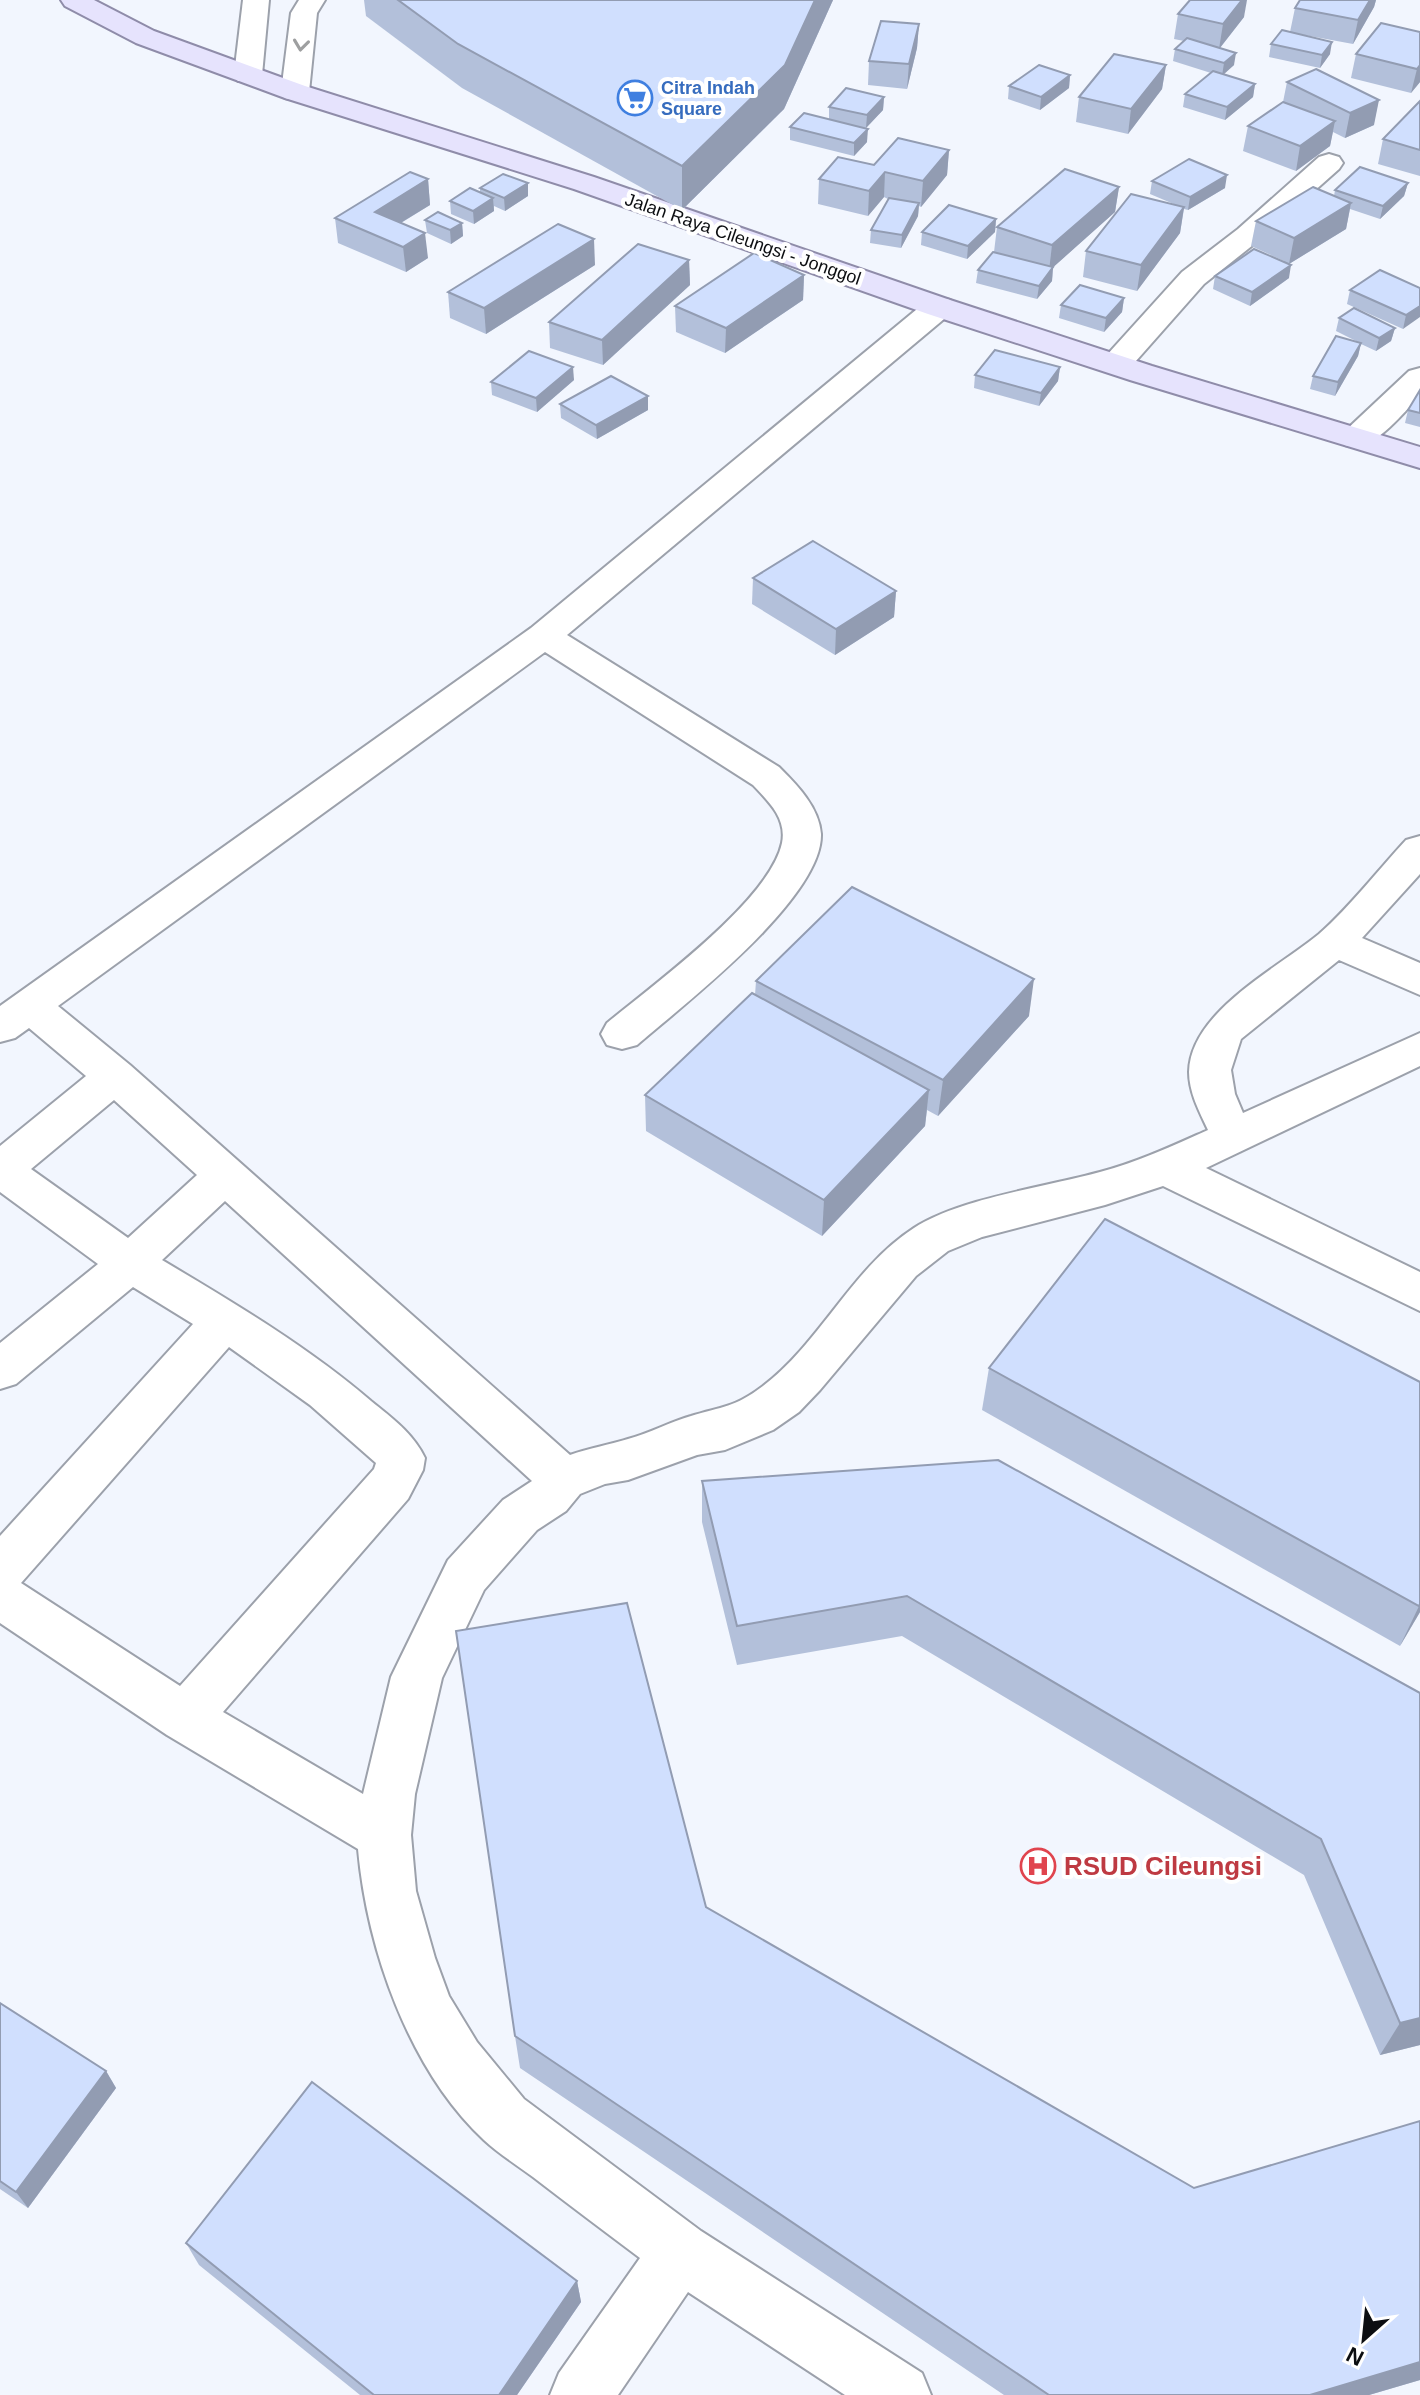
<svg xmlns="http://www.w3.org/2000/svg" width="1420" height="2395" font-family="Helvetica,sans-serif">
<rect width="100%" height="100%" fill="#f2f6fe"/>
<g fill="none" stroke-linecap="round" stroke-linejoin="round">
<!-- minor casing -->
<g stroke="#9ca1ab" stroke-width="4">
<g id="minor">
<polygon points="243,0 269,0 262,75 258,81 238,81 234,75"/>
<polygon points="299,0 325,0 317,13 309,92 305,98 295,100 285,98 281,92 291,13"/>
<polygon points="1329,154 1339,157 1343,163 1339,169 1258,241 1204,284 1128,370 1117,372 1106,370 1101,363 1106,356 1182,272 1238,229 1319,157"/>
<path d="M939,298L950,300L954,307L950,314L567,635L779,767C797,785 819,807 821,834C823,898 683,1005 637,1045L622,1049L607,1045L601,1034L607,1023C653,985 770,900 782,843C787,818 768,801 753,785L545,652L58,1006L130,1065L570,1455C589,1448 609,1445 628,1439C650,1433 670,1422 691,1416C723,1406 734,1408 763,1386C821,1342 852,1268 914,1228C961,1198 1046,1187 1100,1172C1138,1162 1172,1146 1208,1130C1199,1111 1189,1092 1189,1072C1190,1012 1278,968 1319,934C1351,906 1378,870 1406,840L1420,836V874L1362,938L1420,963V995L1339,960L1241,1039L1231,1070L1235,1094L1243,1113L1420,1033V1066L1206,1168L1420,1272V1311L1163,1186L1105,1205L982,1237L948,1251L916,1276L820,1390L799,1412L773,1430L725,1450L697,1455L628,1480L605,1484L580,1494L566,1511L537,1530L484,1590L442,1678L415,1794L411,1835L416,1891L435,1958L449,1996L477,2042L524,2099L701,2231L922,2373L931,2395H845L688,2292L618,2395H550L559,2373L640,2258C604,2231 568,2204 533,2177C517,2165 499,2154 484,2140C409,2070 367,1949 358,1849L167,1735L0,1623V1536L193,1324L133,1287L16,1384L0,1389V1343L98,1264L0,1192V1146L86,1076L29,1028L15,1038L0,1042V1006L531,628L928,300ZM114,1100L197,1175L128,1238L31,1169ZM225,1201L532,1481L503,1500L448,1560L391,1677L363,1794L223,1712L408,1499L423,1470L425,1458C413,1433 392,1418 371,1401C307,1346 234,1303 162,1260ZM229,1347L310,1405L376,1463L374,1469L180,1686L21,1583Z"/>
<path d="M1420,368V396C1400,415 1375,452 1345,445L1341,438L1345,431L1409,371Z"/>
</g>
</g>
<!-- major casing -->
<g stroke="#8f8ca9" stroke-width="4">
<polygon id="major" points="61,0 94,0 154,31 305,86 594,177 950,300 1152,366 1420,447 1420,468 1130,380 928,314 574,189 285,98 136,43 65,6"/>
</g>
<!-- minor -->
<use href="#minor" fill="#fff" fill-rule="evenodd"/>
<!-- major -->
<use href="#major" fill="#e6e3fd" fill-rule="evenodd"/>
</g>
<!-- wall -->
<g fill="#b3c0da">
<polygon points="364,0 833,0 784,109 682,210 462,88 366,16"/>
<polygon points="1300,0 1376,0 1374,7 1353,44 1299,34 1330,54 1320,68 1269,57 1271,44 1290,32 1295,8"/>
<polygon points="1178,14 1244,17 1220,48 1234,65 1223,74 1255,84 1253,97 1225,120 1183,107 1185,94 1211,73 1173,61 1175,49 1184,41 1174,39"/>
<polygon points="919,24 917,48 907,89 868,85 869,61"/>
<polygon points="1420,32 1420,82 1411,93 1351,78 1356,54"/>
<polygon points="1166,65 1162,89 1128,134 1076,122 1079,97"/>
<polygon points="1070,75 1069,88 1040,110 1008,99 1009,86"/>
<polygon points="1287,82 1374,125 1345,138 1333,132 1330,146 1296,171 1243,151 1248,126 1283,102"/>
<polygon points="884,97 883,110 866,128 867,142 854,156 790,140 790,127 829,119 829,107"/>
<polygon points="1420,101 1420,176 1378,164 1383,139"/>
<polygon points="949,150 947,175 921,207 919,206 918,216 901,248 870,243 871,230 888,199 884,197 868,216 818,204 819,179 874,165"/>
<polygon points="428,179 430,205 401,223 428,258 406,272 338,243 335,218"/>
<polygon points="1152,181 1225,188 1188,210 1184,209 1180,233 1137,291 1083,277 1086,251 1176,205 1150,194"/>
<polygon points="1408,183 1404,196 1380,219 1350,209 1346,229 1289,264 1289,278 1250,306 1213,289 1215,276 1284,261 1251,246 1256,221 1334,196 1335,190"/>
<polygon points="1119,187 1115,212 1053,267 1052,281 1037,299 976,283 978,270 994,252 997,227"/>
<polygon points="480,188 528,196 505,211 494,206 494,211 474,224 451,214 450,201 480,192"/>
<polygon points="996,219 995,232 967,259 921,245 922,232"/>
<polygon points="425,220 462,223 463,236 451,244 427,233"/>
<polygon points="689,260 690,285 603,365 550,348 549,322"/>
<polygon points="595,265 486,334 450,318 448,292"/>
<polygon points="804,275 803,300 725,353 676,332 675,306"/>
<polygon points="1420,288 1403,329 1347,304 1350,290"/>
<polygon points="1124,298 1122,312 1104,332 1059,318 1061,305"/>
<polygon points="1339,318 1395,328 1391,341 1376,351 1361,344 1358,356 1335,396 1310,389 1313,376 1358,342 1336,331"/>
<polygon points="1060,367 1058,381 1039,406 974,388 975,375"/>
<polygon points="574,380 537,412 492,395 491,382"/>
<polygon points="1420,390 1420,427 1405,423 1408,410"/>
<polygon points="648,396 648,410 597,439 561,418 560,404"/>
<polygon points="753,578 896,591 894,617 835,655 752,604"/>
<polygon points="756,981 1029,1016 938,1116 927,1110 925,1126 822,1236 646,1131 645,1095 755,995"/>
<polygon points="989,1368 1420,1382 1420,1612 1400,1646 982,1410"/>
<polygon points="702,1481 1420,1693 1420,2045 1380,2055 1304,1875 902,1636 737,1665 702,1522"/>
<polygon points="706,1907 1194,2188 1420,2121 1420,2380 1369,2395 1004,2395 520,2068 515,2036"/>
<polygon points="0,2003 106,2071 116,2088 28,2208 0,2189"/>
<polygon points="186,2243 577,2281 581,2302 517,2395 360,2395 199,2265"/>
</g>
<!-- shaded-wall -->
<g fill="#929cb2">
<polygon points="815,0 833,0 784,109 682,210 682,166"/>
<polygon points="1242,0 1247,0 1244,17 1219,49 1223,24"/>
<polygon points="1370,0 1376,0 1374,7 1353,44 1358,20"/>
<polygon points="919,24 917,48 907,89 909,64"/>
<polygon points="1332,42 1330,54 1320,68 1322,55"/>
<polygon points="1236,53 1234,65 1222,76 1224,63"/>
<polygon points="1166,65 1162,89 1128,134 1131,109"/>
<polygon points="1420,65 1420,82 1411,93 1417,69"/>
<polygon points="1070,75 1069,88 1040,110 1041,97"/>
<polygon points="1255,84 1253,97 1225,120 1227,107"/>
<polygon points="884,97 883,110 866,128 867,115"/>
<polygon points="1379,100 1374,125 1345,138 1350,113"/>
<polygon points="1335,121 1330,146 1296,171 1300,146"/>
<polygon points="868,129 867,142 854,156 854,143"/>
<polygon points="949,150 947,175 921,207 923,181"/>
<polygon points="885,172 884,197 868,216 869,191"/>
<polygon points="1227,175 1225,188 1188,210 1190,197"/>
<polygon points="428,179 430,205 379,236 375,212"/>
<polygon points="528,183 528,196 505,211 504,198"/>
<polygon points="1408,183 1404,196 1380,219 1383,206"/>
<polygon points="1119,187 1115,212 1049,271 1052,245"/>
<polygon points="493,198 494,211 474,224 473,211"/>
<polygon points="919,203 918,216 901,248 902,235"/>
<polygon points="1351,203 1346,229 1289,264 1294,238"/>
<polygon points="1184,207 1180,233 1137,291 1141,265"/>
<polygon points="996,219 995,232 967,259 968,246"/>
<polygon points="462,223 463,236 451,244 450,230"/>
<polygon points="425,233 428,258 406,272 403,247"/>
<polygon points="594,239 595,265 486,334 484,308"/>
<polygon points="689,260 690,285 603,365 602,340"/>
<polygon points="1291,265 1289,278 1250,306 1252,292"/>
<polygon points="1053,267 1052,281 1037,299 1039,286"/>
<polygon points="804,275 803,300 725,353 726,328"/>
<polygon points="1124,298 1122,312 1104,332 1106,318"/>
<polygon points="1420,306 1420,317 1403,329 1406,315"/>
<polygon points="1395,328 1391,341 1376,351 1379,338"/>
<polygon points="1361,343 1358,356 1335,396 1338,382"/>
<polygon points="573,367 574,380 537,412 536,398"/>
<polygon points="1060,367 1058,381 1039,406 1041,393"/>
<polygon points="648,396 648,410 597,439 596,425"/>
<polygon points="896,591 894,617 835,655 836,629"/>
<polygon points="1034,979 1029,1016 938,1116 943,1080"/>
<polygon points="929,1090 925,1126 822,1236 824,1200"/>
<polygon points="1420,1604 1420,1612 1400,1646"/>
<polygon points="1420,2018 1420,2045 1380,2055 1400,2023"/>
<polygon points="106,2071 116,2088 28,2208 16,2192"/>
<polygon points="577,2281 581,2302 517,2395 499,2395"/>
<polygon points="1420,2362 1420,2380 1369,2395 1310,2395"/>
</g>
<!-- building -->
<g fill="#d0dffe" stroke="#929cb2" stroke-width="2">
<polygon points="398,0 815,0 785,65 682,166 458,44"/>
<polygon points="1190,0 1242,0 1223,24 1178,14"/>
<polygon points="1300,0 1370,0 1358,20 1295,8"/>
<polygon points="881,21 919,24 909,64 869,61"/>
<polygon points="1381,23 1420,32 1420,65 1417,69 1356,54"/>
<polygon points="1282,30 1332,42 1322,55 1271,44"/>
<polygon points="1187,38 1236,53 1224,63 1175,49"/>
<polygon points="1114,54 1166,65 1131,109 1079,97"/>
<polygon points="1039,65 1070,75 1041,97 1009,86"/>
<polygon points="1316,69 1379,100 1350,113 1287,82"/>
<polygon points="1213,71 1255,84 1227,107 1185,94"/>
<polygon points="846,88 884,97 867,115 829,107"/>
<polygon points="1420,101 1420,150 1383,139"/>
<polygon points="1283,102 1335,121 1300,146 1248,126"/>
<polygon points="804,113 868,129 854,143 790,127"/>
<polygon points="898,138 949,150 923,181 885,172 869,191 819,179 838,157 874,165"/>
<polygon points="1189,159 1227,175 1190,197 1152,181"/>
<polygon points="1360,167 1408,183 1383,206 1335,190"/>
<polygon points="1065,169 1119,187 1052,245 997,227"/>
<polygon points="410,172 428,179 375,212 425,233 403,247 335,218"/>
<polygon points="503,174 528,183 504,198 480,188"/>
<polygon points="1313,187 1351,203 1294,238 1256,221"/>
<polygon points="470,188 493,198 473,211 450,201"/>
<polygon points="1131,194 1184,207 1141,265 1086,251"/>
<polygon points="889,198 919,203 902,235 871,230"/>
<polygon points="949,205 996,219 968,246 922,232"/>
<polygon points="438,212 462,223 450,230 425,220"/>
<polygon points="558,224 594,239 484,308 448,292"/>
<polygon points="638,244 689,260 602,340 549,322"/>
<polygon points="1254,249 1291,265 1252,292 1215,276"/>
<polygon points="993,252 1053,267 1039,286 978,270"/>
<polygon points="754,253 804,275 726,328 675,306"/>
<polygon points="1380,270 1420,288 1420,306 1406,315 1350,290"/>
<polygon points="1080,285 1124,298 1106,318 1061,305"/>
<polygon points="1354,308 1395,328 1379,338 1339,318"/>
<polygon points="1336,336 1361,343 1338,382 1313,376"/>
<polygon points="995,350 1060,367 1041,393 975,375"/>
<polygon points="529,351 573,367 536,398 491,382"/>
<polygon points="611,376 648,396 596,425 560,404"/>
<polygon points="1420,390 1420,413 1408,410"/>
<polygon points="813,541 896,591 836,629 753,578"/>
<polygon points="852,887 1034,979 943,1080 756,981"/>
<polygon points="752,993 929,1090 824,1200 645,1095"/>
<polygon points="1105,1219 1420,1382 1420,1604 1419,1606 989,1368"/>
<polygon points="998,1460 1420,1693 1420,2018 1400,2023 1321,1839 907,1596 737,1626 702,1481"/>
<polygon points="627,1603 706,1907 1194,2188 1420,2121 1420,2362 1310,2395 1049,2395 515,2036 456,1631"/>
<polygon points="0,2003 106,2071 16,2192 0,2181"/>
<polygon points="312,2082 577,2281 499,2395 374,2395 186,2243"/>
</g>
<!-- one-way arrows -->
<defs><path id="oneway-chevron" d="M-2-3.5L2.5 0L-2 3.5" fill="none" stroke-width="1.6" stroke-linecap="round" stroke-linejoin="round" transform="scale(2)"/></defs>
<use stroke="#9e9fa0" href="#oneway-chevron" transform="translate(301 45) rotate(97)"/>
<!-- icons -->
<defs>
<g id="supermarket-ring" transform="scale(1.8)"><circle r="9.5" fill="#fff" stroke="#3f7fe0" stroke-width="1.5"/><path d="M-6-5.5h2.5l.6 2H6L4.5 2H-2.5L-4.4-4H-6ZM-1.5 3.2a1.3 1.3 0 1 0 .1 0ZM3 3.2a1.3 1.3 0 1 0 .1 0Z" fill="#3f7fe0"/></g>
<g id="hospital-ring" transform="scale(1.8)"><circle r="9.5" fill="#fff" stroke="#e0444e" stroke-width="1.5"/><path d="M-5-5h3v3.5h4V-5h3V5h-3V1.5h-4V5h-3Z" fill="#e0444e"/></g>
</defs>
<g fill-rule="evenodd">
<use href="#supermarket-ring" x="635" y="98"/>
<use href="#hospital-ring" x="1038" y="1866"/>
</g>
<g text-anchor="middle" stroke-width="8" stroke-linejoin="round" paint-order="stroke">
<!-- far-shop labels -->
<g font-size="18" font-weight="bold" fill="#366cbe" stroke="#fff" text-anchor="start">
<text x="661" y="94">Citra Indah<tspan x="661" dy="21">Square</tspan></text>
</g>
<!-- far-street labels -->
<g font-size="18" fill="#0c0e11" stroke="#fff">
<text transform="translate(743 239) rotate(19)" y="6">Jalan Raya Cileungsi - Jonggol</text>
</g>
<!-- near-health labels -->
<g font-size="26" font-weight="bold" fill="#be3a42" stroke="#fff" text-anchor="start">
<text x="1064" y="1875">RSUD Cileungsi</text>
</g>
</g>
<!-- north arrow -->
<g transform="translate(1364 2339) rotate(207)" stroke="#ffffff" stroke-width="6" paint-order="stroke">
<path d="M0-6L14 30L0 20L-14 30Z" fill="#0c0e11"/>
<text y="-12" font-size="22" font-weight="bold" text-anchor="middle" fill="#0c0e11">N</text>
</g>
</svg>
